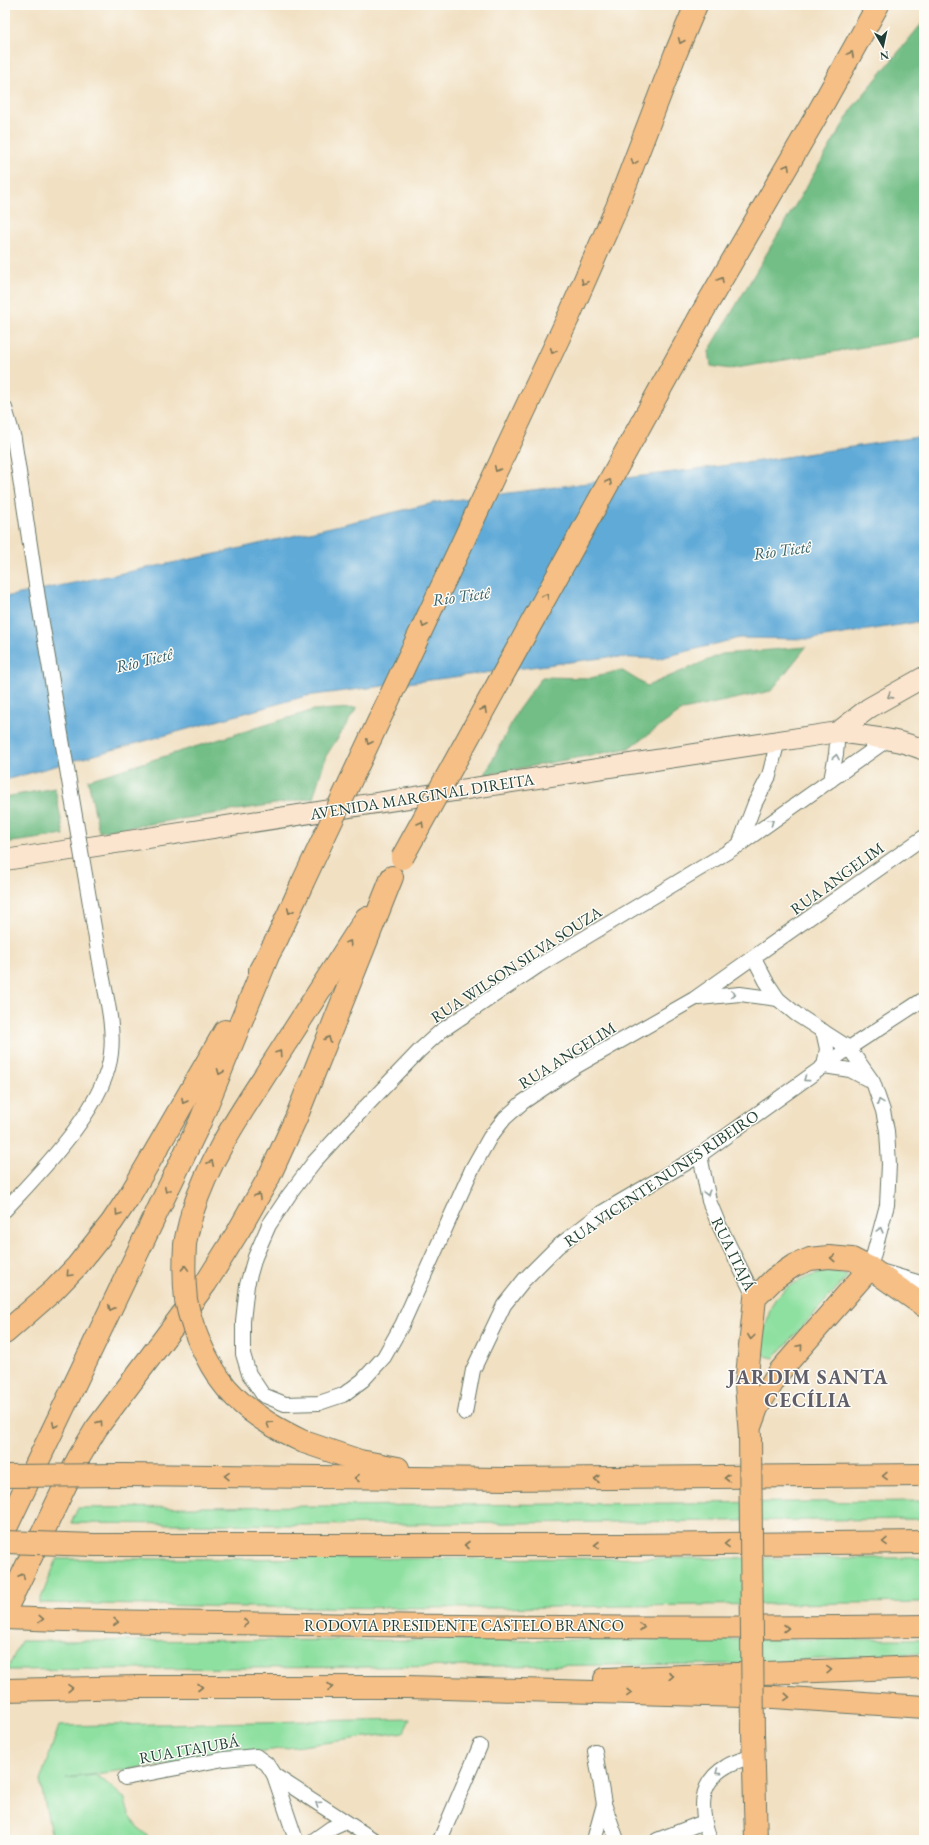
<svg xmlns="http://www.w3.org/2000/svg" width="929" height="1845" font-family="'EB Garamond',serif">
<rect width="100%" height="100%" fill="#fdfcf7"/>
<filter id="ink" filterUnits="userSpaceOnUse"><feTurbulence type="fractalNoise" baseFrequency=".025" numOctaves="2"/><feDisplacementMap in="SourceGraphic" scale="8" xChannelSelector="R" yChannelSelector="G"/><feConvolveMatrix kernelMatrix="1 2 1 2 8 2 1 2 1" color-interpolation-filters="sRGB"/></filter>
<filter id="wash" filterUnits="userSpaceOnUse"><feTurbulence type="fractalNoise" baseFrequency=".012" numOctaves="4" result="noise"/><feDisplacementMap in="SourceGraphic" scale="16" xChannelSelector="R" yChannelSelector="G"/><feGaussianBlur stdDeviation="0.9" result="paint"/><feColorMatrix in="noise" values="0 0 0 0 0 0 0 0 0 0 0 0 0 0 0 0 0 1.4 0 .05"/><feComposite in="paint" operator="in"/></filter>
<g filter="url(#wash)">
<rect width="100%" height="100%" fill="#f1e0c2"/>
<!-- green -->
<g fill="#8ee0a0" stroke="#568e6a">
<path d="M827,1271L837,1272L848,1276L774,1358L765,1356C760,1343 761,1337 766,1324C769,1314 771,1303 778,1296C790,1283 811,1275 827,1271Z"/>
<polygon points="924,1501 924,1519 301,1525 71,1523 78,1508"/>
<polygon points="924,1558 924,1602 483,1608 251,1607 39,1603 57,1559"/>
<polygon points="924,1639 924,1653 734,1664 7,1670 21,1641"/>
<polygon points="410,1719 404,1732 66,1778 96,1775 102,1779 124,1798 130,1816 139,1829 153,1840 97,1839 51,1840 51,1833 40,1781 59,1726"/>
</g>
<!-- forest -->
<g fill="#72be86" stroke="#487e5d">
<polygon points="924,21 924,337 730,369 711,366 709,351 854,106"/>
<polygon points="806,647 771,691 683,710 629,748 485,775 518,710 542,677 591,678 621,670 647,686 722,654"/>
<polygon points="357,708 326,756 313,798 99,832 88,780 314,710"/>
<polygon points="55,788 64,835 5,843 5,797"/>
</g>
<!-- water -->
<polygon fill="#61aad8" stroke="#407486" points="924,436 924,621 812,639 739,638 657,659 609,657 306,696 5,780 5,597 211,555 438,502 760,461"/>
</g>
<g filter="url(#ink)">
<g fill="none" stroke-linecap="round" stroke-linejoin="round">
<!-- street casing -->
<g stroke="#687666" stroke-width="16">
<g id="street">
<polyline points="5,408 14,439"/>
<polyline points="887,740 739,845 538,966 441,1031 420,1050 348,1125 314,1162 289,1195 269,1225 255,1257 247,1285 243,1321 243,1354 249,1374 263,1395 285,1404 319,1403 343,1395 363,1380 384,1357 402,1325 472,1169 490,1137 505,1118 523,1102 575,1067 694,999 924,837"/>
<polyline points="831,780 836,754 838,732"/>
<polyline points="739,845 755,803 769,776 778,740"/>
<polyline points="754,958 766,981 778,999 796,1014 849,1048 873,1082 883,1111 887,1131 889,1164 887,1205 870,1268 924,1284"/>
<polyline points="699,998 740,994 778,999"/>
<polyline points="823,1031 827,1049 824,1066 850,1070 871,1081"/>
<polyline points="700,1155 709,1201 719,1225 755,1298"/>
<path d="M5,1210C41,1171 106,1106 111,1053C114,1027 107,999 102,974"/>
<polyline points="465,1413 473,1370 504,1305 524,1280 557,1247 601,1213 700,1155 849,1048 924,999"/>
<polyline points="595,1751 604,1804 617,1840"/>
<polyline points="274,1775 374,1840"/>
<polyline points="125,1778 224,1759 256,1756 267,1764 274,1775 296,1840"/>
<polyline points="314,1840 331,1828 344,1822"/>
<polyline points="440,1840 480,1746"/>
<polyline points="594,1840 604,1804"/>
<polyline points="657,1840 704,1822"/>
<path d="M710,1840C700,1811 697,1783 727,1766C735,1761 745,1759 754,1756"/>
</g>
</g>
<!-- secondary casing -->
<g stroke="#687666" stroke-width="22">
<g id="secondary">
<polyline points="838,732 869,708 924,677"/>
<path d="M5,860L838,732C867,737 897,738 924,750"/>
</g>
</g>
<!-- primary casing -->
<g stroke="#687666" stroke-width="24">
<g id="primary">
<polyline points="750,1436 746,1385 755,1298 774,1279 793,1266 810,1259 829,1257 852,1259 870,1268 780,1371 757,1408 750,1427"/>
<polyline points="753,1733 756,1840"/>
</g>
</g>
<!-- highway casing -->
<g stroke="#687666" stroke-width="24">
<g id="highway">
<polyline points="702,313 814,120 878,5"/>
<polyline points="569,316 617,207 675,55 696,5"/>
<polyline points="260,970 277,939 302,884"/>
<path d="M192,1213C210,1157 240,1114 271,1066C303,1017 334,967 366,918"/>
<polyline points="870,1268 924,1306"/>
<polyline points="5,1333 54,1290 77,1266 112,1222 130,1195 225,1031"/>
<polyline points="304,1442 360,1461 398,1468"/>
<polyline points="123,1475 508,1479 924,1475"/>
<polyline points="5,1530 200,1122 267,958"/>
<polyline points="95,1545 627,1545 924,1542"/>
<polyline points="5,1611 78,1459 96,1429 206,1283 239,1230 269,1177 296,1118 392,877"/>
<path d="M5,1618C125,1623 245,1623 365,1625C551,1627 738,1629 924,1626"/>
<polyline points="605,1679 924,1667"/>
<polyline points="5,1690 138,1687 408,1687 774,1697 924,1707"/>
</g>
</g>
<!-- street -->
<use href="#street" stroke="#fff" stroke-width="14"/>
<!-- secondary -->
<use href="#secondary" stroke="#fbe5cf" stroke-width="20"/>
<!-- primary -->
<use href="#primary" stroke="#f5bf86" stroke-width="22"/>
<!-- highway -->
<use href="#highway" stroke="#f5bf86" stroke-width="22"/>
<!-- street-bridge casing -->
<g stroke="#687666" stroke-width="16" stroke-linecap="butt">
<polyline id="street-bridge" points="14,439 40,611 102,974"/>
</g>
<!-- primary-bridge casing -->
<g stroke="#687666" stroke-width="24" stroke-linecap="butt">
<polyline id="primary-bridge" points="750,1436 753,1733"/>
</g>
<!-- highway-bridge casing -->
<g stroke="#687666" stroke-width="24" stroke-linecap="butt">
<g id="highway-bridge">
<polyline points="402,858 702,313"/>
<polyline points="302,884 569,316"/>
<path d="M192,1213C190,1223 186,1235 185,1245C184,1263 184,1282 186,1300C192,1332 212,1375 235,1397C255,1417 279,1430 304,1442"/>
<polyline points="5,1476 123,1475"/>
<polyline points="5,1542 95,1545"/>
</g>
</g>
<!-- street-bridge -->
<use href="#street-bridge" stroke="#fff" stroke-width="14"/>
<!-- primary-bridge -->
<use href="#primary-bridge" stroke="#f5bf86" stroke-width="22"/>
<!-- highway-bridge -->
<use href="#highway-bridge" stroke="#f5bf86" stroke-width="22"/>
</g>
<!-- one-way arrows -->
<defs><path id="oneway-chevron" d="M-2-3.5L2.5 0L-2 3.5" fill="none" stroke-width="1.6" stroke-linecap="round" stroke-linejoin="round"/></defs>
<g stroke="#7f7859">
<use href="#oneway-chevron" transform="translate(681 41) rotate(113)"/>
<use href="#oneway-chevron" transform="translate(851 54) rotate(-61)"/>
<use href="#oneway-chevron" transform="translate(634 162) rotate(111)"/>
<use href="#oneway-chevron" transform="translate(787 167) rotate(-60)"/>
<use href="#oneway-chevron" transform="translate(721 280) rotate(-60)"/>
<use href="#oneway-chevron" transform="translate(584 282) rotate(114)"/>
<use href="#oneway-chevron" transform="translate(553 351) rotate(115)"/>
<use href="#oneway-chevron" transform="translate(497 469) rotate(115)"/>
<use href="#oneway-chevron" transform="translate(609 482) rotate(-61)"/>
<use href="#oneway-chevron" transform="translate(546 596) rotate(-61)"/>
<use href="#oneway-chevron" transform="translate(424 625) rotate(115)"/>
<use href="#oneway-chevron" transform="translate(484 710) rotate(-61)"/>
<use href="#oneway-chevron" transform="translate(369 742) rotate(115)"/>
<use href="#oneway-chevron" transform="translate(421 824) rotate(-61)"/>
<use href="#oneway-chevron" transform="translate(290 911) rotate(115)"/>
<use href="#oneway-chevron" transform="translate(349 943) rotate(-57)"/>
<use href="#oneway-chevron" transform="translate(328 1039) rotate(-68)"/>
<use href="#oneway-chevron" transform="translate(279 1053) rotate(-57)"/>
<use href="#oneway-chevron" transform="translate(220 1072) rotate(112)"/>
<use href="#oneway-chevron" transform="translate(184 1101) rotate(120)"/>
<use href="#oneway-chevron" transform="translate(211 1163) rotate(-65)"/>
<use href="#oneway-chevron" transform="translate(167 1190) rotate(116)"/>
<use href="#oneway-chevron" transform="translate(258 1196) rotate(-61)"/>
<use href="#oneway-chevron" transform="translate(118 1213) rotate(124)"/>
<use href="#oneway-chevron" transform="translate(833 1258) rotate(-177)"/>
<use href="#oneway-chevron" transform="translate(185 1268) rotate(-88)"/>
<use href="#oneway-chevron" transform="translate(69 1274) rotate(133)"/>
<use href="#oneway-chevron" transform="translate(111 1308) rotate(116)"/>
<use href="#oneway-chevron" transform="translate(751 1337) rotate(97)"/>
<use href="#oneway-chevron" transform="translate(800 1347) rotate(-49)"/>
<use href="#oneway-chevron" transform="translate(100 1423) rotate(-55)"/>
<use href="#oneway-chevron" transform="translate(269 1424) rotate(-148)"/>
<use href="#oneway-chevron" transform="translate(55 1425) rotate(116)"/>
<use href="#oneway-chevron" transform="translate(227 1476) rotate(-179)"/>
<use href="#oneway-chevron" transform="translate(885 1476) rotate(179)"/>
<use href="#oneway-chevron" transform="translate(357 1478) rotate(-179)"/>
<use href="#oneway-chevron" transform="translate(727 1478) rotate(180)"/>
<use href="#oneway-chevron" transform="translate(597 1479) rotate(180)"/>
<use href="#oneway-chevron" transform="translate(885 1542) rotate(179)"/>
<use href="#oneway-chevron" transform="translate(727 1544) rotate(179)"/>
<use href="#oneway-chevron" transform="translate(467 1545) rotate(-180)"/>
<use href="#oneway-chevron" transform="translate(597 1545) rotate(-180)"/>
<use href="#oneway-chevron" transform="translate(22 1576) rotate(-64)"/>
<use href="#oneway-chevron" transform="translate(41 1619) rotate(3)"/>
<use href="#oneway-chevron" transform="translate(116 1622) rotate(1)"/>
<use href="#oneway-chevron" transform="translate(246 1623) rotate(1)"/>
<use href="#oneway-chevron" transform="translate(642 1627)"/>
<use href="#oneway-chevron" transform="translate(786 1628)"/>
<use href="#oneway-chevron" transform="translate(829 1670) rotate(-2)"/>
<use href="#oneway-chevron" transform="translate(671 1676) rotate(-2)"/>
<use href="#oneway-chevron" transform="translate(200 1687)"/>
<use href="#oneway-chevron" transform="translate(330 1687)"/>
<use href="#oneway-chevron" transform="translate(70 1688) rotate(-1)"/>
<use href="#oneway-chevron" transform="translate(629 1693) rotate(2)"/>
<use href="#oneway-chevron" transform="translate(787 1697) rotate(4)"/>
</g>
<use stroke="#8d9182" href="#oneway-chevron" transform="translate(890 696) rotate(148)"/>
<g stroke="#8f9e9a">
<use href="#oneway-chevron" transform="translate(836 757) rotate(-80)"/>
<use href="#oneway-chevron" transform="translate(771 822) rotate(-35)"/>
<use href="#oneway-chevron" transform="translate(733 994) rotate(-1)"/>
<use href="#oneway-chevron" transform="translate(806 1079) rotate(144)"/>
<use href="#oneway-chevron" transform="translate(880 1102) rotate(-110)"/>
<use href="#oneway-chevron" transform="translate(707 1193) rotate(75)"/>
<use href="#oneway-chevron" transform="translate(880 1230) rotate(-75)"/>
<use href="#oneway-chevron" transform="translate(718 1772) rotate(143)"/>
<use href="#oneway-chevron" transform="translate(318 1804) rotate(-146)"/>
</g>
</g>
<g text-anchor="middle" stroke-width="3" stroke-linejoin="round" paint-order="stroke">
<!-- street labels -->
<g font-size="16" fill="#1f3d34" stroke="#fdfcf7">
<text transform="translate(422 796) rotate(-9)" y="6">AVENIDA MARGINAL DIREITA</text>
<text transform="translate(837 878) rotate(-36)" y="6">RUA ANGELIM</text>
<text transform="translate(516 964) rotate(-33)" y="6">RUA WILSON SILVA SOUZA</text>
<text transform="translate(567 1055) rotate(-32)" y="6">RUA ANGELIM</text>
<text transform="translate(661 1178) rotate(-34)" y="6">RUA VICENTE NUNES RIBEIRO</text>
<text transform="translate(734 1254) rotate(64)" y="6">RUA ITAJÁ</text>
<text x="464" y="1631">RODOVIA PRESIDENTE CASTELO BRANCO</text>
<text transform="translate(189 1749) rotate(-10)" y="6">RUA ITAJUBÁ</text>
</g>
<!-- water labels -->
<g font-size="17" font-style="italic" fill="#335e65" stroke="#fdfcf7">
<text transform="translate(782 550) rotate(-8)" y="6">Rio Tietê</text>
<text transform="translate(461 596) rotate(-8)" y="6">Rio Tietê</text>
<text transform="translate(144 660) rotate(-14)" y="6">Rio Tietê</text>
</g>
<!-- district labels -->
<g font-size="20" font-weight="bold" letter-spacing="1" fill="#605e69" stroke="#fdfcf7">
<text x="808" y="1384">JARDIM SANTA<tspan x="808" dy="23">CECÍLIA</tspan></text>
</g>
</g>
<!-- margin -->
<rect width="929" height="1845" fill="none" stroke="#fdfcf7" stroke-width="20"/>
<!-- north arrow -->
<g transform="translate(883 46) rotate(171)" stroke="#fdfcf7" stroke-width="3" paint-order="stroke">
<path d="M0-3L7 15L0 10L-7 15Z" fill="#1f3d34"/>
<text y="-6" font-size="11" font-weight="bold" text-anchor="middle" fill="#1f3d34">N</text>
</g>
</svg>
